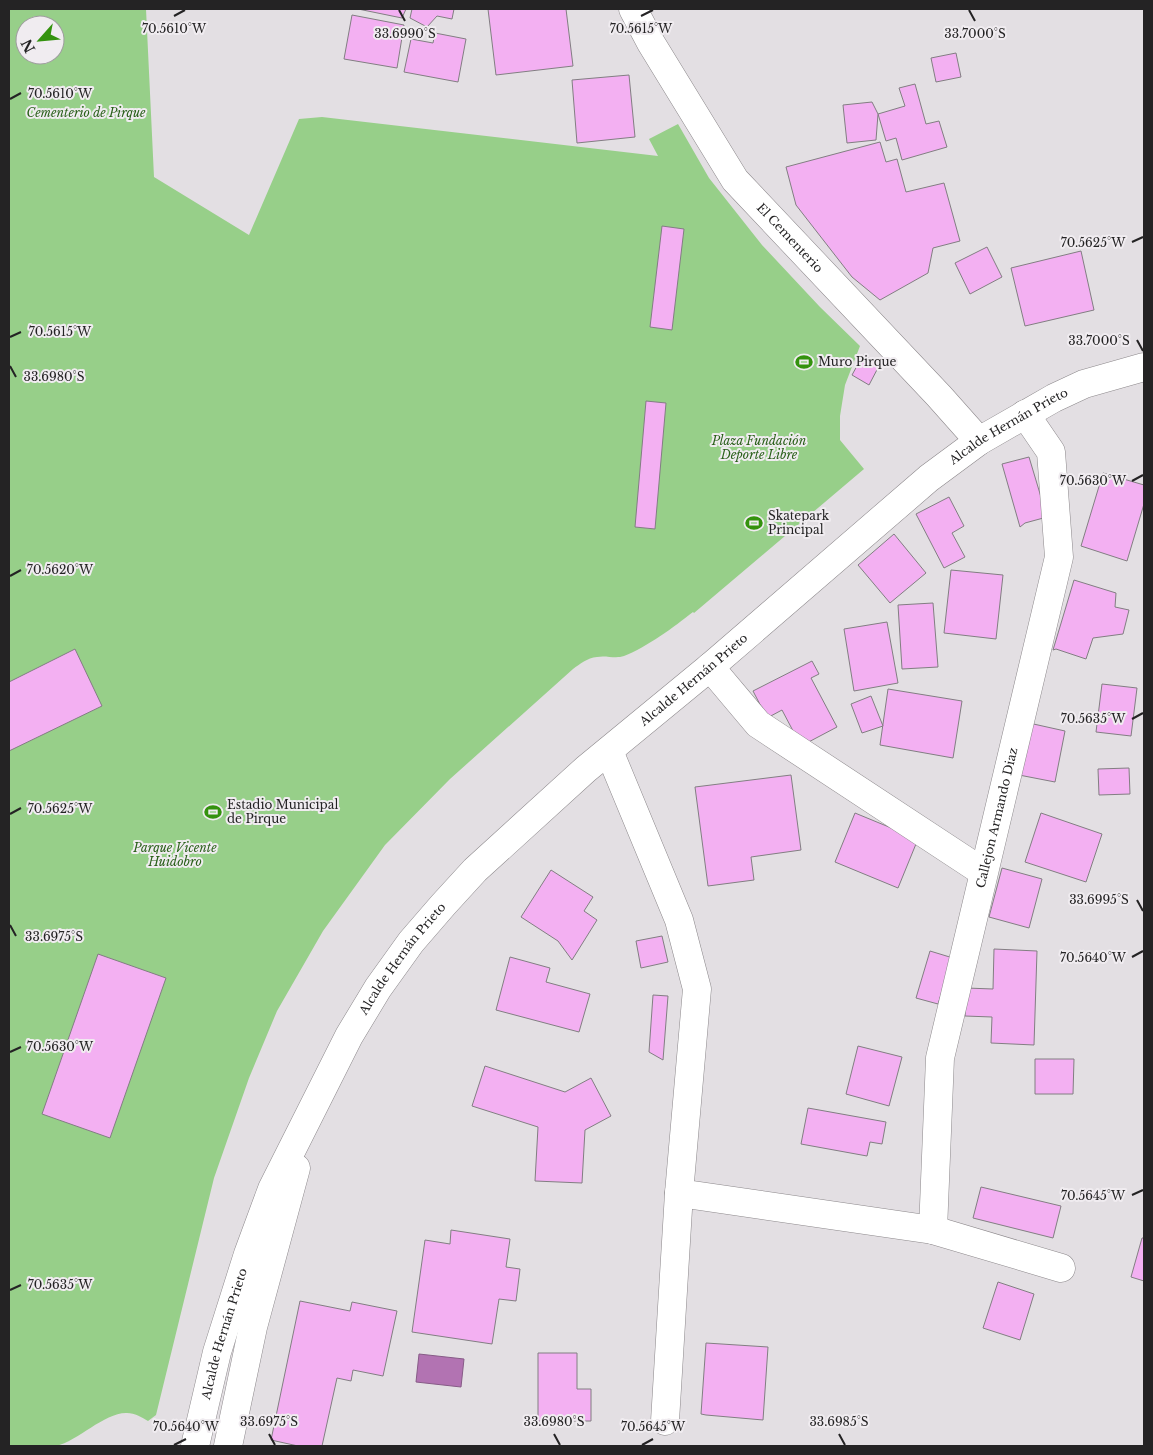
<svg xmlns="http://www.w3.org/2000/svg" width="1153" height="1455" font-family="'Libre Baskerville',serif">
<rect width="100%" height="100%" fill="#e3dfe3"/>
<!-- green -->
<path fill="#97cf89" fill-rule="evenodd" d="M9,9H146L154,177L249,235L299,119L322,117L658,156L649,139L678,124L709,178L762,245L820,307L860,346L845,385L840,416V440L864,469L694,613L693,612C674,627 647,647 624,656C615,659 606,655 597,657C587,658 580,664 573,669L450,779L385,845L323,931L277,1011L249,1078L214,1178L156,1415L148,1421C141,1417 135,1413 127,1413C105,1412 78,1441 56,1446C43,1449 22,1446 9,1446ZM25,25H55V55H25Z"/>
<!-- water -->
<polygon fill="#b273b2" stroke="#875b87" points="419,1354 464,1359 461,1387 416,1382"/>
<!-- building -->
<g fill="#f3b0f2" stroke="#827e82">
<polygon points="358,9 406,9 402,18"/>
<polygon points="412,9 454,9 452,19 437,16 427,27 410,18"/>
<polygon points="488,9 566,9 573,66 496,75"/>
<polygon points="352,15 404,25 397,68 344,59"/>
<polygon points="435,33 466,39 458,82 404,72 411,39 433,43"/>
<polygon points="956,53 961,77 936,82 931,58"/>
<polygon points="629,75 635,137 577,143 572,80"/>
<polygon points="915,84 926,124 939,121 947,147 902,160 896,138 886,141 878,114 905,106 899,88"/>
<polygon points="872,102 878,114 876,140 847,143 843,105"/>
<polygon points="880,142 886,162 897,159 906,192 944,183 960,241 933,248 928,273 880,300 852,277 796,205 786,167"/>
<polygon points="662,226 684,229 672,330 650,327"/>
<polygon points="987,247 1002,277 970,294 955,263"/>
<polygon points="1081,251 1094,310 1025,326 1011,268"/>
<polygon points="863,355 880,364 869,385 852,375"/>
<polygon points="646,401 666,403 655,529 635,527"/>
<polygon points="1029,457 1047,517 1025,523 1020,527 1002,464"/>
<polygon points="1103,473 1144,485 1144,504 1127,561 1081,546"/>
<polygon points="949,497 964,526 952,533 965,557 944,568 916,514"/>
<polygon points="894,534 926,573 890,603 858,565"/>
<polygon points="951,570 1003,575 996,639 944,633"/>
<polygon points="1074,580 1116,593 1115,607 1129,610 1123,634 1093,638 1086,659 1056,649 1053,650"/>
<polygon points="933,603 938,667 902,669 898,605"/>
<polygon points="887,622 898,683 854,691 844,629"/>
<polygon points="75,649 102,706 9,751 9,682"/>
<polygon points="812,661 819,674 811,678 837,727 801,746 782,710 767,718 753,691"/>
<polygon points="1102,684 1137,688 1131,736 1096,732"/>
<polygon points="888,689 962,701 953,758 880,745"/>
<polygon points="871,696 883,726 862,733 851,704"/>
<polygon points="1029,723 1065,731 1055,782 1019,775"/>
<polygon points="1129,768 1130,794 1099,795 1098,769"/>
<polygon points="791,775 801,850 751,857 754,880 708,886 695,787"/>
<polygon points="855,813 918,839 898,888 835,862"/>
<polygon points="1041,813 1102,834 1086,882 1025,862"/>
<polygon points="1002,868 1042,879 1029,928 989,917"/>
<polygon points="551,870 593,897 584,911 597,920 572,960 558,941 521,917"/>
<polygon points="662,936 668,962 641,968 636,941"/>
<polygon points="994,949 1037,951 1034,1045 991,1043 992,1017 965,1016 966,988 993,989"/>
<polygon points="930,951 953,958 938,1004 916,998"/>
<polygon points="98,954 166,978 110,1138 42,1114"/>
<polygon points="510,957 550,968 546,982 590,994 579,1032 496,1010"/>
<polygon points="653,995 668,996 663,1060 649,1052"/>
<polygon points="858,1046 902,1057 889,1106 846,1094"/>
<polygon points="1035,1059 1074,1059 1073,1094 1035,1094"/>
<polygon points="485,1066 565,1092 591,1078 611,1116 585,1130 582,1183 535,1181 538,1127 472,1106"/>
<polygon points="808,1108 886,1122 882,1144 870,1142 867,1156 801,1144"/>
<polygon points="981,1187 1061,1206 1053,1238 973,1218"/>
<polygon points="451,1230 510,1239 506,1267 520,1269 516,1301 499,1299 492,1344 412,1332 425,1240 450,1244"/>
<polygon points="1142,1238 1144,1238 1144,1281 1131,1277"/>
<polygon points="998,1282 1034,1294 1020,1340 983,1328"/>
<polygon points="300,1301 350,1311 352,1302 397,1311 383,1376 353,1370 351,1381 337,1378 322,1446 298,1446 271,1440"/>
<polygon points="706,1343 768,1347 763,1420 706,1415 701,1414"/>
<polygon points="538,1353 577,1353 577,1389 591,1389 591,1421 538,1421"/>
</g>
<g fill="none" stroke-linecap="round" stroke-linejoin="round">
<!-- minor casing -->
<g stroke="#8c888b" stroke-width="29">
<g id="minor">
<path id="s1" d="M633,9L651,43L735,180L939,396L979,441"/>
<polyline points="710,667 758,724 983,872"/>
<polyline points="609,751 679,920 697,989 679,1193 933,1230 1061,1268"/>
<path id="s2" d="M933,1230L940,1058L1059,557L1051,452L1025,414"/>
<polyline points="665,1421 679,1193"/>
</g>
</g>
<!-- major casing -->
<g stroke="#8c888b" stroke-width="29">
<g id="major">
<path id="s3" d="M195,1446L217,1352L248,1254L272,1189L349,1036L378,988L411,942L443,905L475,870L586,769L710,667L929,478L979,441L1054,398L1084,384L1144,367"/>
<polyline points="228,1446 253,1327 296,1168"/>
</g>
</g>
<!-- minor -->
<use href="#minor" stroke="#fff" stroke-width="28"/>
<!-- major -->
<use href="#major" stroke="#fff" stroke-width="28"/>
</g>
<!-- ticks -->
<path fill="none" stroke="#242324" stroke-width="2" d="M399,10L405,21M969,10L975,21M174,16L185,10M641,16L653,10M10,99L21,93M1132,242L1143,237M10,337L21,332M1137,340L1143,351M10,366L16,377M1132,481L1143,475M10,576L21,570M1132,719L1143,713M10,814L21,808M1137,900L1143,911M10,925L16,936M1132,957L1143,951M10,1052L21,1047M1132,1195L1143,1190M10,1290L21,1285M269,1434L275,1445M554,1434L560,1445M839,1434L845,1445M174,1445L186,1439M642,1445L653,1439"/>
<!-- icons -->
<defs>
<g id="stadium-bare" transform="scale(1.35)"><path d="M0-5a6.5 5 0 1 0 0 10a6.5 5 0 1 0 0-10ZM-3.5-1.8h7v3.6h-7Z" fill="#34920e" stroke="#f0ecf0" stroke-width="2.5" paint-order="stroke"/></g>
</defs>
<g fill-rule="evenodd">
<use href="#stadium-bare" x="804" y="362"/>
<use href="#stadium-bare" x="754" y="523"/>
<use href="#stadium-bare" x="213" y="812"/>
</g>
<g text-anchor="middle" stroke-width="4" stroke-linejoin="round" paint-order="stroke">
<!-- park labels -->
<g font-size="12" font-style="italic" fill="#2a601a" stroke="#f0ecf0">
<text x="86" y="117">Cementerio de Pirque</text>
<text x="759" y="445">Plaza Fundación<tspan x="759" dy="14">Deporte Libre</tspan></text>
<text x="175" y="852">Parque Vicente<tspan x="175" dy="14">Huidobro</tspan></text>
</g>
<!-- street labels -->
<g font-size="12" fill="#242324" stroke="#f0ecf0">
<text dy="4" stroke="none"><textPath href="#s1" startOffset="279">El Cementerio</textPath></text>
<text dy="4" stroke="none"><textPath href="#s3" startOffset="1344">Alcalde Hernán Prieto</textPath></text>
<text dy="4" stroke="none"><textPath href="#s3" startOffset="939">Alcalde Hernán Prieto</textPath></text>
<text dy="4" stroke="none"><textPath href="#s2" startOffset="419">Callejon Armando Diaz</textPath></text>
<text dy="4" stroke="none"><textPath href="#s3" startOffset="534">Alcalde Hernán Prieto</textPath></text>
<text dy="4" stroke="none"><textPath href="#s3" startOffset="116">Alcalde Hernán Prieto</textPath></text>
</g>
<!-- poi labels -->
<g font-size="12" fill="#242324" stroke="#f0ecf0" text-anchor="start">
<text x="818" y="366">Muro Pirque</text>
<text x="768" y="520">Skatepark<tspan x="768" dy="14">Principal</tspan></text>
<text x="227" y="809">Estadio Municipal<tspan x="227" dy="14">de Pirque</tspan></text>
</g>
</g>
<g font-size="12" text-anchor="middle" fill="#242324" stroke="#f0ecf0" stroke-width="4" stroke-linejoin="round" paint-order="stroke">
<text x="174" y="33">70.5610°W</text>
<text x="641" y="33">70.5615°W</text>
<text x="405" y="38">33.6990°S</text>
<text x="975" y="38">33.7000°S</text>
<text x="60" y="98">70.5610°W</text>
<text x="1093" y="247">70.5625°W</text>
<text x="60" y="336">70.5615°W</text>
<text x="1099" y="345">33.7000°S</text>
<text x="54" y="381">33.6980°S</text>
<text x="1093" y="485">70.5630°W</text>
<text x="60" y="574">70.5620°W</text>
<text x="1093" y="723">70.5635°W</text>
<text x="60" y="813">70.5625°W</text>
<text x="1099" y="904">33.6995°S</text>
<text x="54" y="941">33.6975°S</text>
<text x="1093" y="962">70.5640°W</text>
<text x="60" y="1051">70.5630°W</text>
<text x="1093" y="1200">70.5645°W</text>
<text x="60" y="1289">70.5635°W</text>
<text x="269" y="1426">33.6975°S</text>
<text x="554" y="1426">33.6980°S</text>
<text x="839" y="1426">33.6985°S</text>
<text x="186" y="1431">70.5640°W</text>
<text x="653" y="1431">70.5645°W</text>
</g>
<!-- border -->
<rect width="1153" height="1455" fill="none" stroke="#242324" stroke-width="20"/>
<!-- north arrow -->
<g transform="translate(40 40) rotate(243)"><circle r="24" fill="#f0ecf0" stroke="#9e9c9e"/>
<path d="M0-4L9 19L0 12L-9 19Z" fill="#34920e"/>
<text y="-8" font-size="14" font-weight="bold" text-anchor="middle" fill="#242324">N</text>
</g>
</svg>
